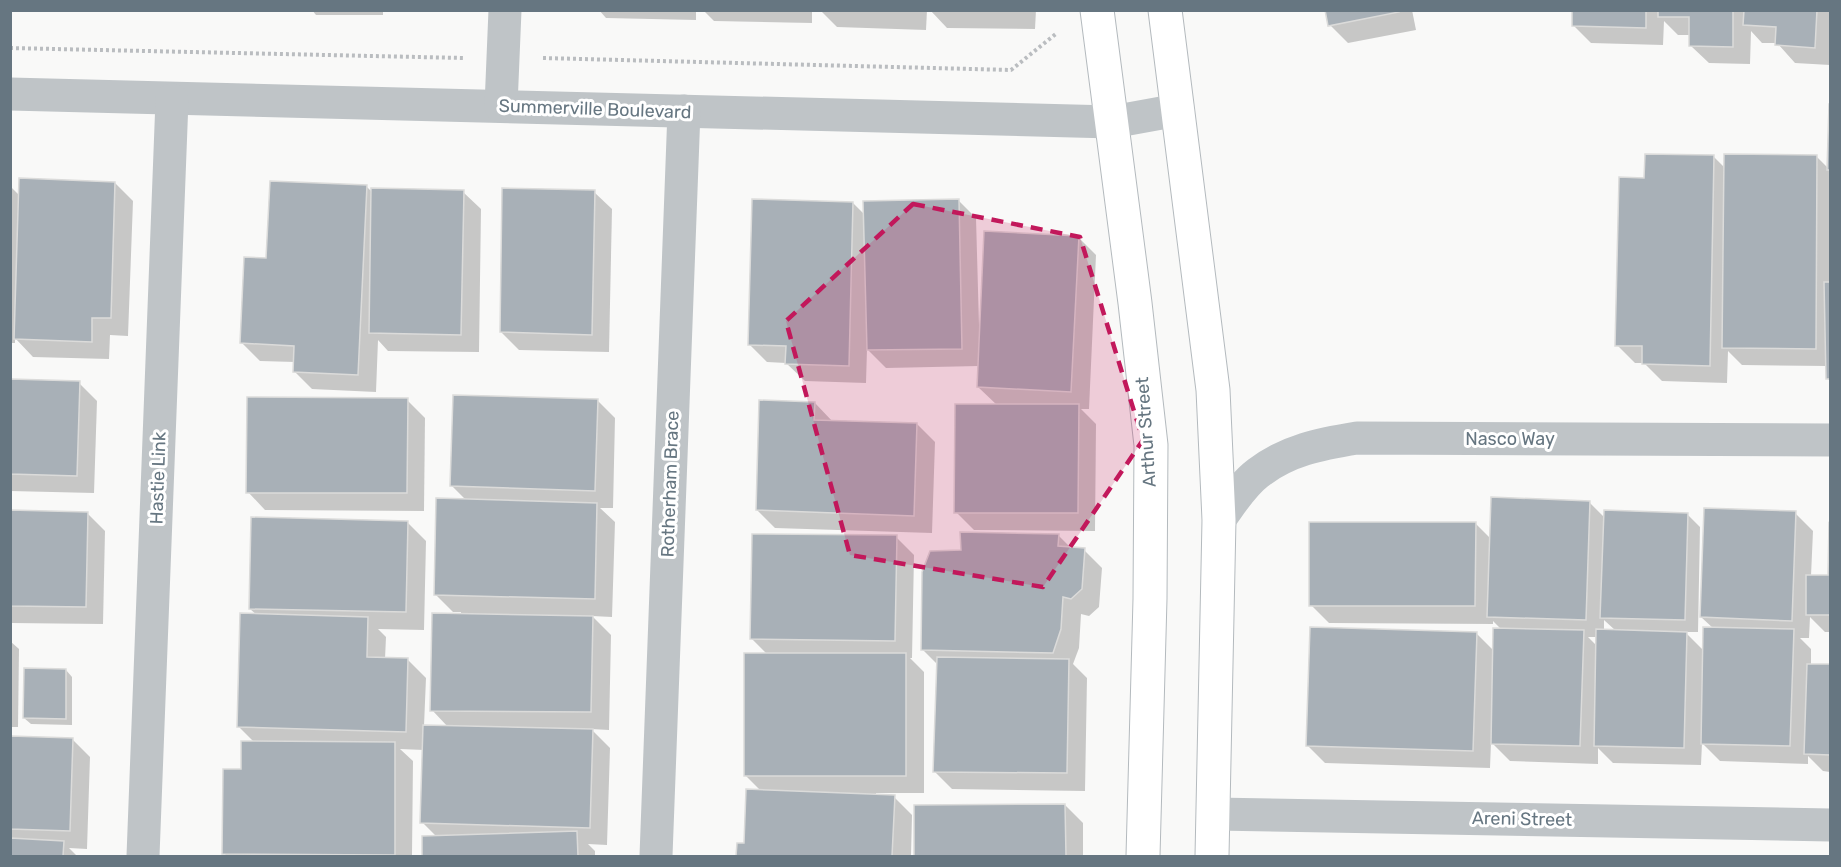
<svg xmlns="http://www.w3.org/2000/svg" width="1841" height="867" font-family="Rubik,sans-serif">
<rect width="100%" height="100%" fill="#f9f9f8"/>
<!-- shadow -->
<g fill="#0003" fill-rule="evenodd">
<polygon points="233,10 299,10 299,12 234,12"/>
<polygon points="312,10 383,10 383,15 316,15"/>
<polygon points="599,10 696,10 696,20 606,18"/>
<polygon points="703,10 812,10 812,23 714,21"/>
<polygon points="820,10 927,10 926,30 837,27"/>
<polygon points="930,10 1036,10 1035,29 947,28"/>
<polygon points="1327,10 1412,10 1416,30 1348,43 1330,25"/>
<polygon points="1574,10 1830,10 1830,65 1795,63 1777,43 1762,43 1751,31 1750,64 1709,63 1691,46 1691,35 1678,35 1664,21 1663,45 1591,43 1573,25"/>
<polygon points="1830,112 1830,381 1827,378 1827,366 1742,365 1728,351 1727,383 1662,381 1644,363 1635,363 1617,345 1646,179 1714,157 1725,168 1817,157 1828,168"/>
<polygon points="115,183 133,201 128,336 110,335 109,359 33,357 15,338 15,343 10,343 10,186 20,196"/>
<polygon points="366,186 373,193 463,192 481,209 479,352 388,351 378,340 376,392 312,389 294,371 295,362 260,361 242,343 267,260"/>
<polygon points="594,192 612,209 609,352 519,350 501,332"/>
<polygon points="958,200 976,218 979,325 981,325 1078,237 1096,255 1089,409 1081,409 1096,424 1095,531 974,530 956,512 998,406 978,387 979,366 886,368 867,349 866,383 805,381 786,363 767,362 749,344 853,203 865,215"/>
<polygon points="10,381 79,383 97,401 94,493 10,491"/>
<polygon points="407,400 425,418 424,511 265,510 248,492"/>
<polygon points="597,400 615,418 613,508 600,508 615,522 612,617 592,616 611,635 609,730 591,729 610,748 607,845 588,844 595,851 595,856 424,856 423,838 437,837 422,822 424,750 400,749 413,761 412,856 227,856 224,853 254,742 238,726 257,615 250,609 408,523 426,541 424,630 378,629 386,637 385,659 408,660 426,678 424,726 448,727 432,710 461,615 461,612 453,612 435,594 466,500 452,486"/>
<polygon points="815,403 833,422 917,424 935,442 932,533 775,528 757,510"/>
<path d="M1590,503L1605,518L1687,514L1700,527L1698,632H1685L1704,651L1714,629L1701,617L1795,513L1813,531L1811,576L1829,577L1830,525V632H1825L1810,617L1809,638H1800L1811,649V665L1830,666V772L1823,771L1808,756V764L1720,761L1702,743L1701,765L1613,763L1598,748V764L1510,761L1491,742L1490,768L1325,763L1307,745L1476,633L1494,651L1502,630L1493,621V624L1329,623L1311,605L1475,523L1491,539ZM1604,620L1616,631H1604ZM1588,637H1598L1597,646Z"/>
<polygon points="10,512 87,513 105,531 103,624 10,623"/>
<polygon points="1058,535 1072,549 1084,550 1102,568 1099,607 1089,616 1081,614 1079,648 1073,664 1087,678 1085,791 952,789 934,771 938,665 922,649 963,551"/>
<polygon points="896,537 914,555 912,658 910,658 924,672 924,793 876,793 876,796 894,797 912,815 911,856 738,856 738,845 745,845 761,791 745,775 767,654 751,638"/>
<polygon points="10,641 19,649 18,727 10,727"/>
<polygon points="66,670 72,677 72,725 31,724 24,718"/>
<polygon points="10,737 72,739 90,757 87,849 69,848 77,856 10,856"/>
<polygon points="1065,805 1083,823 1083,856 916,856 915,807"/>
</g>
<!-- building -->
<g fill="#a8b0b7" stroke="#dbdbda" stroke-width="1.5">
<polygon points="1325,10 1399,10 1399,12 1328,26"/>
<polygon points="1572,10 1646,10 1646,28 1572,26"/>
<polygon points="1658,10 1733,10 1733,47 1689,46 1689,17 1658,17"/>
<polygon points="1744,10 1817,10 1815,48 1775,45 1776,27 1743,25"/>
<polygon points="1829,104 1830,104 1830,170 1827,170"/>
<polygon points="1645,154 1714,155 1710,366 1642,364 1642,346 1615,346 1619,177 1644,178"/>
<polygon points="1724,154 1817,155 1816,349 1722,348"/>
<polygon points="19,178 115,182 111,318 92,318 92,342 14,339"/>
<polygon points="270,181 367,185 358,375 293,372 294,346 240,343 244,257 266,258"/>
<polygon points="371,188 464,190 461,335 369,333"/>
<polygon points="502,188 595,190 592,335 500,332"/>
<polygon points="752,199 853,202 849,366 785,364 786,346 748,345"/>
<polygon points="959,199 962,349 867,350 863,201"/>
<polygon points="984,231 1079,236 1071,392 977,387"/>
<polygon points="1824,282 1830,282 1830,379 1826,379"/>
<polygon points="10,379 80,381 77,476 10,474"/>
<polygon points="453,395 598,399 595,491 450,486"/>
<polygon points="247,397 408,398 407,493 246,493"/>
<polygon points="759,400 815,402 814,420 917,423 914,516 756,510"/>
<polygon points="955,404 1079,404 1078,513 954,513"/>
<polygon points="1491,497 1590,501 1586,620 1487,617"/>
<polygon points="436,498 597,503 595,599 434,595"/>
<polygon points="1704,508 1796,511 1792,621 1700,617"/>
<polygon points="10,510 88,512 86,607 10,606"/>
<polygon points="1604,510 1688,513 1685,620 1600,618"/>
<polygon points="251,517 408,521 406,612 249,609"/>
<polygon points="1309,522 1476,522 1475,606 1309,606"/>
<polygon points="1829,523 1830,524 1830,615 1806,615 1806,575 1828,575"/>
<polygon points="960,532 1059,534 1058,546 1085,548 1082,589 1071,599 1063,597 1061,629 1053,653 921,650 922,572 930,551 961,550"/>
<polygon points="752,534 897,535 895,641 750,639"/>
<polygon points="240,613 368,617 367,657 408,658 406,732 237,727"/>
<polygon points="432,613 593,616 591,712 430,711"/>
<polygon points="1310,627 1477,632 1473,751 1306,746"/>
<polygon points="1703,627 1794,629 1790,746 1701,744"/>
<polygon points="1493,628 1584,630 1580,746 1491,744"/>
<polygon points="1596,629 1687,632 1684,748 1594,746"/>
<rect x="744" y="653" width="162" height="123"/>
<polygon points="937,657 1069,659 1067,773 933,772"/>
<polygon points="1807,664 1830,664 1830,755 1804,754"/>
<polygon points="24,668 66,669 66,719 23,718"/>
<polygon points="423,725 593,729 590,828 420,823"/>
<polygon points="10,736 73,738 70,831 10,829"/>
<polygon points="241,741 395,742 395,855 222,854 223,769 241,769"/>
<polygon points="746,789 895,795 892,856 736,856 737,843 744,843"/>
<polygon points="1065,804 1066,856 914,856 914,805"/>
<polygon points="577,831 578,856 422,856 422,836"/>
<polygon points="10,838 64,841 63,856 10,856"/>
</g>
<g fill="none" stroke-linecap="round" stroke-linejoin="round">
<!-- secondary casing -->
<g stroke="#b4babe" stroke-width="35">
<g id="secondary">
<polyline points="1097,10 1135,303 1151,445 1150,599 1143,856"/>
<polyline points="1165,10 1213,390 1219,520 1212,856"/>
</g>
</g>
<!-- path -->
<g stroke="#babdc0" stroke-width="4" stroke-dasharray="3 3" stroke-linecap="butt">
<polyline points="10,48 463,58"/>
<polyline points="543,58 1011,70 1057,33"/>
</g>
<!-- street -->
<g stroke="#bfc4c7" stroke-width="33">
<polyline points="10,94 1112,122 1178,110"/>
<polyline points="501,106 505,10"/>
<path d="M1219,520C1231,504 1242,485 1258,473C1288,450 1320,444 1357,438L1830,440"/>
<polyline points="1214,814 1830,825"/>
<polyline points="143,856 172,100"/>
<polyline points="656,856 684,111"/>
</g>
<!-- secondary -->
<use href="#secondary" stroke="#fff" stroke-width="33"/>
</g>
<!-- marked area -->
<path fill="#c2185b" fill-opacity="0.2" stroke="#c2185b" stroke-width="4.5" stroke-dasharray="12 8" stroke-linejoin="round" d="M913,204L1080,237L1143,440L1043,587L850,555L786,321Z"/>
<g text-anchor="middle" stroke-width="6" stroke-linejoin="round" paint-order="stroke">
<!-- street labels -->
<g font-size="18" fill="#667681" stroke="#fff">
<text transform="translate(595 109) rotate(2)" y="6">Summerville Boulevard</text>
<text transform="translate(1146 432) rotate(-94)" y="6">Arthur Street</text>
<text x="1510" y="445">Nasco Way</text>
<text transform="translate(158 478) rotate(-88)" y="6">Hastie Link</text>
<text transform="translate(670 484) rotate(-88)" y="6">Rotherham Brace</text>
<text transform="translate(1522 819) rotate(1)" y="6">Areni Street</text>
</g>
</g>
<!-- border -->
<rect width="1841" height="867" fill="none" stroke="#667681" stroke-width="24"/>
</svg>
